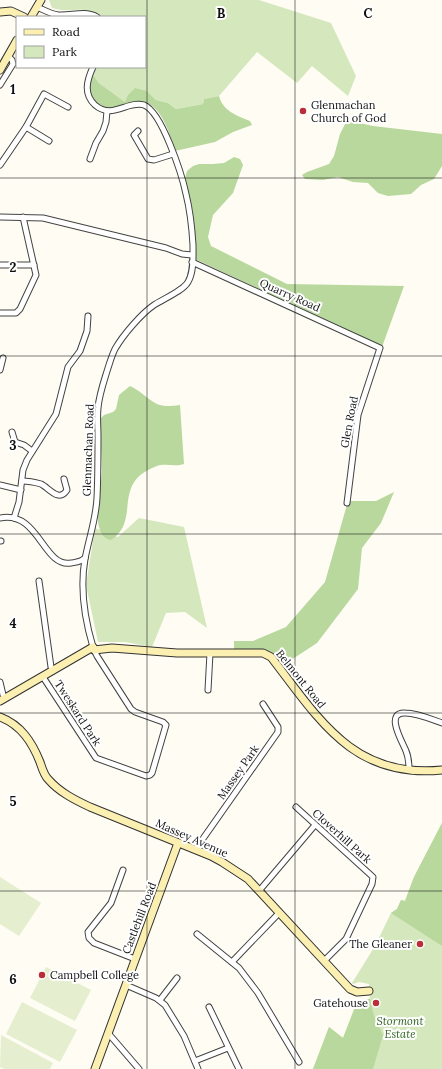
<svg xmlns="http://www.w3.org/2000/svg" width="442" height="1069" font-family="Lora,serif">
<rect width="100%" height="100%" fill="#fefcf3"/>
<!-- green -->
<g fill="#d5e8bd">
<path d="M49,0H259L331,23L356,76L348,96L312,66L297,83L257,52L219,96L204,99L203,104L176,109L168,103L156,100L147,91L125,102L99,83L94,76L90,77L94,67H145V17H101C85,4 70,14 52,8Z"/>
<polygon points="139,518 184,527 207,628 185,612 166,613 152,647 125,642 98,642 86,585 95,528 118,537"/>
<polygon points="442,823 442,1069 313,1069 329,1027 343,1038 357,1002 363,1003 370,998 369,984 359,982 353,984 352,983 375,946 391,913 397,909 401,900 405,901 414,877"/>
</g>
<!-- forest -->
<g fill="#b9d89d">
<path d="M94,76L99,83L125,102L128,95L135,88L147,91L156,100L168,103L176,109L203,104L204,99L219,96C223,111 237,116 250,121L252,125L233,132L215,142L175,151C171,137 163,111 149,104C132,96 109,121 95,100C89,92 88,87 90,77Z"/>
<polygon points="346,122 355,122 373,126 442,134 442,166 434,179 421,185 411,194 388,196 378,193 368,183 353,182 338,177 323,180 305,179 302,175 307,172 329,164 334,156 340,134"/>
<polygon points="234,157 240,159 243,165 233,193 213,215 208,237 211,246 287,284 404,286 382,347 195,259 193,212 185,178 187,171 193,166 199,164 213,164 224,163"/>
<path d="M130,386C141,391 147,399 157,404C164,407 172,406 180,405L184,464C175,467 165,463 157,466C110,483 142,520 111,540C104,539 101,534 99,527C95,511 101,488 102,471C102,453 99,435 101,418L104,415L113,412L116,409L119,395Z"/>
<polygon points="394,492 381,523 362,548 358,589 317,643 291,660 305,683 300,689 271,654 265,649 234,649 234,641 253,641 286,627 325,582 348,501 376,501"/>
<polygon points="442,823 442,946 391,913 397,909 401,900 405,901 414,877"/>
<polygon points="368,999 370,999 374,1016 383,1035 373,1069 313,1069 329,1027 343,1038 357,1002 363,1003"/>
</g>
<!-- pitch -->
<g fill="#e5efcf">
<polygon points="0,877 41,903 19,936 0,924"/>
<polygon points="46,967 91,990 75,1021 30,998"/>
<polygon points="22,1002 77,1030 60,1062 6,1034"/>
<polygon points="1,1035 53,1063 50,1069 4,1069 0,1067"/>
</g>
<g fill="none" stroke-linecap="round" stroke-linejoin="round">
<!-- street casing -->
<g stroke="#434343" stroke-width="7">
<g id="street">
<path d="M37,7C44,10 51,14 58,15C72,16 85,10 97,17"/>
<path d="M93,67C87,80 83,94 95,105C112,120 128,100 144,105C162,112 182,175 186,194C190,210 192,228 193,245C193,256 194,272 188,282C183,291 163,299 154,305C141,314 123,335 115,349C112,355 110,362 108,368C104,381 99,395 98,408C97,417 98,427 98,436C98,456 98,477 97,498C96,519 89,538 85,559C80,587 85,620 93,647"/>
<polyline points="0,85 13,64 12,60 8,56"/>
<polyline points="26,127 49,141"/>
<polyline points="138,131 134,135 148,159 154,160 173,154"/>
<polyline points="90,159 96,143 103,131 106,122 107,111"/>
<polyline points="0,165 26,127 44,94 68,107"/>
<polyline points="0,217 43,218 166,248 182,254 192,255"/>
<polyline points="192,262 380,348 358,415 347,503"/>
<polyline points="0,265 34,265"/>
<polyline points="0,313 16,313 20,309 36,275 23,217"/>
<polyline points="0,370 3,358"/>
<polyline points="12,432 15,442 24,445 32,451"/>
<path d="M22,481C28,481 34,482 41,484C49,488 59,503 67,490L64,479"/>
<polyline points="0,485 21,490"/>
<path d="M0,518C39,510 43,568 71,563C77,562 81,562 85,558"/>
<polyline points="14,518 19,502 23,470 27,460 56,414 68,367 80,351 87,331 88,316"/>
<polyline points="0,541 1,541"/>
<polyline points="39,581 51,667 53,671"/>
<polyline points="43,677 96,758 146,776 150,775 152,773 166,725 163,722 135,712 131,709 97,656 94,650"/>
<polyline points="0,682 4,699"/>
<polyline points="208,690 210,653"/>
<path d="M409,770C409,764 409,758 406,751C403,743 384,712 405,713C417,713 431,719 442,723"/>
<polyline points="296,807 373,877 372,884 346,939 324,961"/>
<polyline points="195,850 278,732 278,727 263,704"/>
<polyline points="123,870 111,903 88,932 89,938 94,943 135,959"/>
<polyline points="259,891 315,825"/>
<polyline points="197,934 239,968 258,993 299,1062"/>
<polyline points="232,962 279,913"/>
<polyline points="126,985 156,998 165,1005 184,1036 198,1069"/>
<polyline points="160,1000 177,978"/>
<polyline points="209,1007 239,1069"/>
<polyline points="108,1033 139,1069"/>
<polyline points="195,1061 228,1048"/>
</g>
</g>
<!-- secondary casing -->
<g stroke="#323232" stroke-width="9">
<g id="secondary">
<polyline points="0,12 11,11 24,17"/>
<polyline points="31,17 41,0"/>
<polyline points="0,70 17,40"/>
<path d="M0,701L93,647L94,650L112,648L177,653H263L271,657C319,719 353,779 442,770"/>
<path d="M0,717C21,725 32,742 40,762C42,768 44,775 48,779C59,792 75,800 90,807L211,856L222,862L248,879L350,989L357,992L369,991"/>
<polyline points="95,1069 178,843"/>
</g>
</g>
<!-- street -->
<use href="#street" stroke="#fff" stroke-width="5"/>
<!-- secondary -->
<use href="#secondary" stroke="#fbf0b1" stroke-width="7"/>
</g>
<!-- grid -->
<path fill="none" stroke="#101010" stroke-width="1" stroke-opacity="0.55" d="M147,0V1069M295,0V1069M0,178H442M0,356H442M0,534H442M0,713H442M0,891H442"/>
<!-- markers -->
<g fill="#b92e39" stroke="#fff" stroke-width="1.5">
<circle cx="303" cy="111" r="4"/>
<circle cx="420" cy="944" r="4"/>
<circle cx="42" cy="975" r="4"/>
<circle cx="376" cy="1003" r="4"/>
</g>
<g text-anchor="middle" stroke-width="4" stroke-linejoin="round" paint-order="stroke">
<!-- poi labels -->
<g font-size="11" fill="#101010" stroke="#fff" text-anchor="start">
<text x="311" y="109">Glenmachan<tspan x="311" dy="13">Church of God</tspan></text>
<text x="412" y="948" text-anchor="end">The Gleaner</text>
<text x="50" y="979">Campbell College</text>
<text x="368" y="1007" text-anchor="end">Gatehouse</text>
</g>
<!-- street labels -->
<g font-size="11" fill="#101010" stroke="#fff">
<text transform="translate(290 295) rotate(24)" y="4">Quarry Road</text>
<text transform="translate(349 422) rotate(-79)" y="4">Glen Road</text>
<text transform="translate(88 450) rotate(-88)" y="4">Glenmachan Road</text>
<text transform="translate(301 679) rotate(51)" y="4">Belmont Road</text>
<text transform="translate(78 713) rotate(57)" y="4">Tweskard Park</text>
<text transform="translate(238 772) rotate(-55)" y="4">Massey Park</text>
<text transform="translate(342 836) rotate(42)" y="4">Cloverhill Park</text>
<text transform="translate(192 838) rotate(24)" y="4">Massey Avenue</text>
<text transform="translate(139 918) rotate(-69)" y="4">Castlehill Road</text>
</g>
<!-- park labels -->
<g font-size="11" font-style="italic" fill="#326522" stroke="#fff">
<text x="400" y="1025">Stormont<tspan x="400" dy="13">Estate</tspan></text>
</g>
</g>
<g font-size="13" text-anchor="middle" font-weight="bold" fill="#101010" stroke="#fff" stroke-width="4" stroke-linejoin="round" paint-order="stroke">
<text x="221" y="18">B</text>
<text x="368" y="18">C</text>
<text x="13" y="94">1</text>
<text x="13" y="272">2</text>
<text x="13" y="450">3</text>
<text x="13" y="628">4</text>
<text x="13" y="806">5</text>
<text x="13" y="984">6</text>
</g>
<!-- legend -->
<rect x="16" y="16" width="130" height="52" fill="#ffffff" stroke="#9f9f9f"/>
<rect x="24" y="29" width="20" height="6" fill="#fbf0b1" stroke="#9f9f9f"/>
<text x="52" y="36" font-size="12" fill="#101010">Road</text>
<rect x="24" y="46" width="20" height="12" fill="#d5e8bd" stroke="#9f9f9f"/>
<text x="52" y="56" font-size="12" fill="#101010">Park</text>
</svg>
